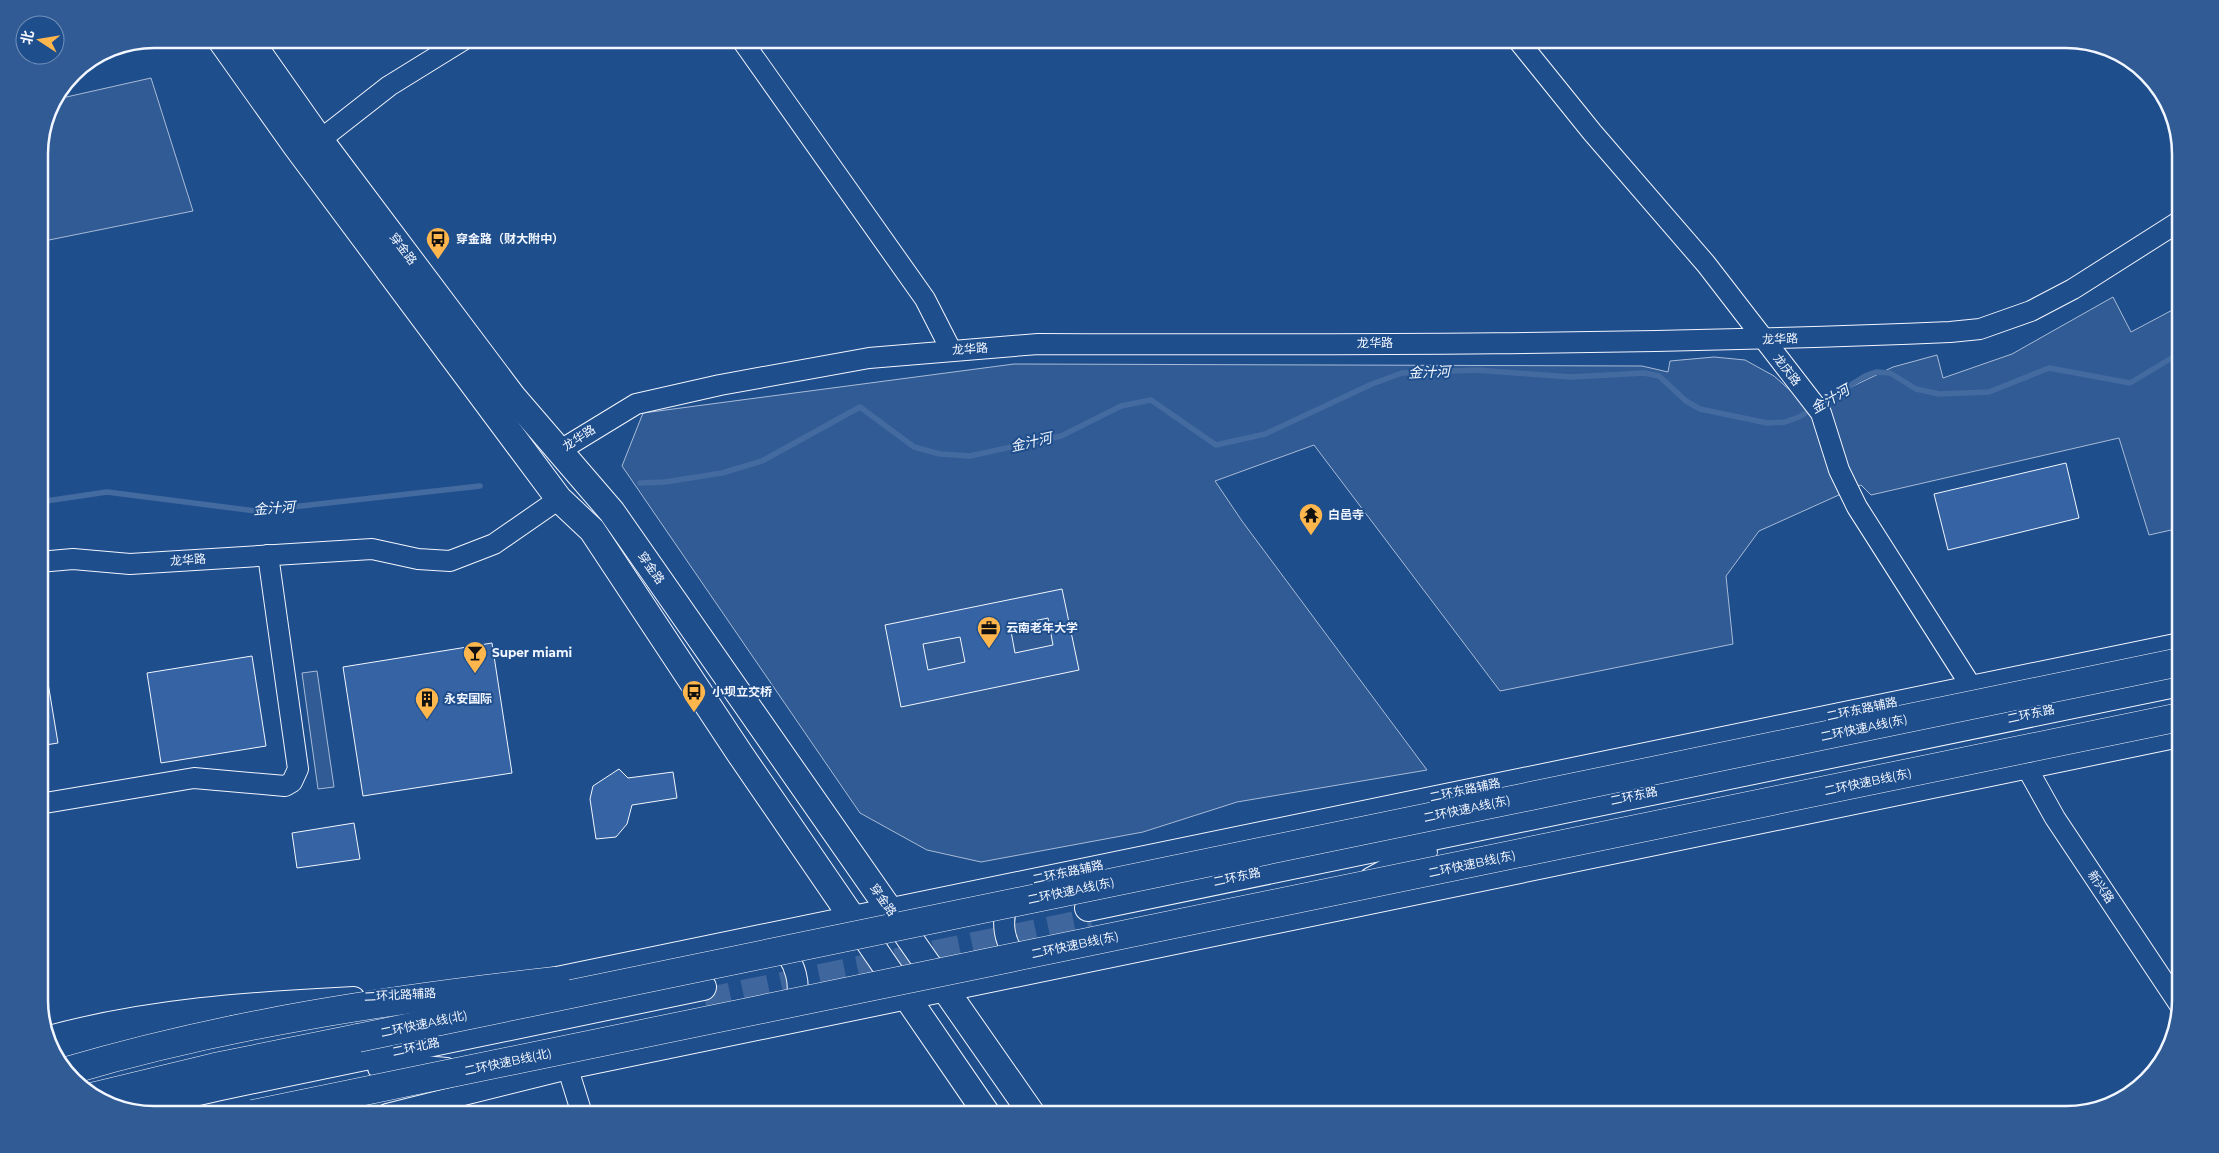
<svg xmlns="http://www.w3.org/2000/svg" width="2219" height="1153" font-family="Montserrat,'Noto Sans SC',sans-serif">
<rect width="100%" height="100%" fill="#1f4e8c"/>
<!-- built -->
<g fill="#305b95" stroke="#a8bbd7">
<polygon points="151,78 193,211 39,242 39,146 50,103 53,100"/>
<polygon points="2113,297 2131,332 2180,306 2180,528 2149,535 2119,438 1871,495 1861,485 1759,531 1726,576 1733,644 1500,691 1314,445 1215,481 1242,521 1427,770 1237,802 1143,832 981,862 927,850 860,813 622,466 643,413 1014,364 1642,366 1668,372 1670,361 1714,357 1745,360 1774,376 1809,407 1893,367 1937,355 1943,378 2012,354"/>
<polygon points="317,671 334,787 318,789 302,673"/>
</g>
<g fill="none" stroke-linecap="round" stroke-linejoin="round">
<!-- stream -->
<g stroke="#446ba0" stroke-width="5.5">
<polyline points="640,483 665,482 722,473 762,461 860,407 914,447 940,454 970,456 1061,436 1121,406 1151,400 1216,445 1265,434 1372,384 1402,373 1476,370 1571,377 1644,373 1659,376 1686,401 1700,409 1767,423 1785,422 1799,417 1865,376 1876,372 1890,373 1916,389 1939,394 1989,392 2049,368 2130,383 2180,353"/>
<polyline points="39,502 107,492 256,511 480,486"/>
</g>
</g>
<!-- building -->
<g fill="#3563a3" stroke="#f2f6ff" fill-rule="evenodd">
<polygon points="2066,463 2079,518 1948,550 1934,494"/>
<path d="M1062,589L1079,670L901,707L885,625ZM1048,618L1053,645L1015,653L1010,626ZM960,637L965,662L928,670L923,644Z"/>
<polygon points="492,643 512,773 363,796 343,667"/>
<polygon points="43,653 58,743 39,746 39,654"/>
<polygon points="252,656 266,746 161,763 147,673"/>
<polygon points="619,769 628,778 673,772 677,798 632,805 627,824 616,837 596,839 590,799 593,786"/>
<polygon points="354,823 360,859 297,868 292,833"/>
</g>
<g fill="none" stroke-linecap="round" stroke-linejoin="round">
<!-- major-tunnel -->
<polyline stroke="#3f679d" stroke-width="26" stroke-dasharray="26 13" stroke-linecap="butt" points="705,1001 1091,921"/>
<!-- minor casing -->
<g stroke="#f2f6ff" stroke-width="22">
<g id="minor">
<polyline points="741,39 925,299 951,350"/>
<polyline points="1517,39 1592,132 1706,264 1821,413 1839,470 1857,507 1971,686"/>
<polyline points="320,140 389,86 465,39"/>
<path d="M559,451L636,404L720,385L869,358L1038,344C1342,345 1647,345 1950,332L1980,329L2031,311L2073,289L2180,221"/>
<polyline points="39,562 73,559 130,564 372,549 418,559 450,561 494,544 559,499"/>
<polyline points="2027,768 2055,818 2179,1004"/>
<polyline points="39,804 194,778 285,786 292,782 298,769 268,555"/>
<polyline points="1370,878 1399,862 1427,852"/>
<path d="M1013,893C998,918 1002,948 1026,965"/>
<path d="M774,942C796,958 805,989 791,1013"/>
<polyline points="542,980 2180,643"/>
<path d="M49,1036C148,1009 251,1002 354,997"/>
<polyline points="378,1068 411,1065 447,1068"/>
<polyline points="568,1069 582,1114"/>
<polyline points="387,1114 568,1069 2180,737"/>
</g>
</g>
<!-- major casing -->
<g stroke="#f2f6ff" stroke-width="28">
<g id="major">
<polyline points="220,39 296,146 559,499 592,530 740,754 987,1114"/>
<polyline points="249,39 320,140 513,397 612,512 1032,1114"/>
<polyline points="1088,908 2180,683"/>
<polyline points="128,1108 220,1087 703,987"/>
</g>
</g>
<!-- highway casing -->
<g stroke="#f2f6ff" stroke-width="29">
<g id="highway">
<polyline points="54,1051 125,1036 218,1022"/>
<polyline points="95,1096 215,1067 358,1038"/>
</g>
</g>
<!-- minor -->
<use href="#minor" stroke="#1f4e8c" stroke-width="20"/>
<!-- major -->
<use href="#major" stroke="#1f4e8c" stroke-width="26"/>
<!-- highway -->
<use href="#highway" stroke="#1f4e8c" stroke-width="28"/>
<!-- highway-bridge casing -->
<g stroke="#f2f6ff" stroke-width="29" stroke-linecap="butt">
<g id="highway-bridge">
<polyline points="358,1038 2180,662"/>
<path d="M67,1071C226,1024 391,999 555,981"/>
<polyline points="253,1114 2180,717"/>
</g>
</g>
<!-- highway-bridge -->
<use href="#highway-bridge" stroke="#1f4e8c" stroke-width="28"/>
</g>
<!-- icons -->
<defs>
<g id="bus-pin" transform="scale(1.25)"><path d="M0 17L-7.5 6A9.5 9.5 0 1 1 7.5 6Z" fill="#ffb74d" stroke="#1f4e8c"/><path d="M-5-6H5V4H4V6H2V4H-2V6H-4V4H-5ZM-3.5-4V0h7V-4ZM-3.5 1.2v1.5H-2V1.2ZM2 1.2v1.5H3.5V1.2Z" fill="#111"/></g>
<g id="temple-pin" transform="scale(1.25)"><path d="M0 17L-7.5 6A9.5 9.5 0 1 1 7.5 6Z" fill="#ffb74d" stroke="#1f4e8c"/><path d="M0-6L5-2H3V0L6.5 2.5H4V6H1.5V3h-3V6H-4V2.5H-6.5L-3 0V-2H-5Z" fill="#111"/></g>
<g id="office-pin" transform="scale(1.25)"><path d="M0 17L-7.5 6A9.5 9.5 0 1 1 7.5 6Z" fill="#ffb74d" stroke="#1f4e8c"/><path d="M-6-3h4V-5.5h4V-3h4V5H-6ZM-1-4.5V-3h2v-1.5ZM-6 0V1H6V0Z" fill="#111"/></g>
<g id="bar-pin" transform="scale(1.25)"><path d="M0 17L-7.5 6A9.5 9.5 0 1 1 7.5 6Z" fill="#ffb74d" stroke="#1f4e8c"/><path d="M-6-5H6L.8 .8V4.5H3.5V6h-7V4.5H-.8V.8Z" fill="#111"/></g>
<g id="building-pin" transform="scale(1.25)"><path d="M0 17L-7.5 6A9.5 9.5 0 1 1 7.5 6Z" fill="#ffb74d" stroke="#1f4e8c"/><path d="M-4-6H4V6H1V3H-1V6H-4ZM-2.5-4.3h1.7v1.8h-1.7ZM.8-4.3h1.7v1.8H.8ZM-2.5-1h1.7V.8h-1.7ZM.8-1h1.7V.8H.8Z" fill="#111"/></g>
</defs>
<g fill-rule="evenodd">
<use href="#bus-pin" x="438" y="239"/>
<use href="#temple-pin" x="1311" y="515"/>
<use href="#office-pin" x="989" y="628"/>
<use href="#bar-pin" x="475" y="653"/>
<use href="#bus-pin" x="694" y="692"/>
<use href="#building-pin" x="427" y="699"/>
</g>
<g text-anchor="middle" stroke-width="4" stroke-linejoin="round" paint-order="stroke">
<!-- poi labels -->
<g font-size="12" font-weight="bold" fill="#f2f6ff" stroke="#1f4e8c" text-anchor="start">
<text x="456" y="243">穿金路（财大附中）</text>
<text x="1328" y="519">白邑寺</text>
<text x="1006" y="632">云南老年大学</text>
<text x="492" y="657">Super miami</text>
<text x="712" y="696">小坝立交桥</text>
<text x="444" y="703">永安国际</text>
</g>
<!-- street labels -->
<g font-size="12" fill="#f2f6ff" stroke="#1f4e8c">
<text transform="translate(403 249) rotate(53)" y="4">穿金路</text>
<text transform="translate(1780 339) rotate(-2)" y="4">龙华路</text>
<text x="1375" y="347">龙华路</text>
<text transform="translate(970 349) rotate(-4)" y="4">龙华路</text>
<text transform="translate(1787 370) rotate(52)" y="4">龙庆路</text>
<text transform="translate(579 438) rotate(-33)" y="4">龙华路</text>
<text transform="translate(188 560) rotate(-4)" y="4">龙华路</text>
<text transform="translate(651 568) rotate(55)" y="4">穿金路</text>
<text transform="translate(1862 709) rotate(-12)" y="4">二环东路辅路</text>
<text transform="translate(2031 714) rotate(-12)" y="4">二环东路</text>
<text transform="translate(1864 728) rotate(-12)" y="4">二环快速A线(东)</text>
<text transform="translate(1868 782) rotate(-12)" y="4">二环快速B线(东)</text>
<text transform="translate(1465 790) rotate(-12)" y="4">二环东路辅路</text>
<text transform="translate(1634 796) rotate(-12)" y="4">二环东路</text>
<text transform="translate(1467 809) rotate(-12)" y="4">二环快速A线(东)</text>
<text transform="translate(1472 864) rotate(-12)" y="4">二环快速B线(东)</text>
<text transform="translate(1068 872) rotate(-12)" y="4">二环东路辅路</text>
<text transform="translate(1237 877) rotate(-12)" y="4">二环东路</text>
<text transform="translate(2101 887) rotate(56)" y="4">新兴路</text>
<text transform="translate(1071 891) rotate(-12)" y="4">二环快速A线(东)</text>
<text transform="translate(883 900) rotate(55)" y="4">穿金路</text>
<text transform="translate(1075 945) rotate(-12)" y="4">二环快速B线(东)</text>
<text transform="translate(400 995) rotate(-3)" y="4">二环北路辅路</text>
<text transform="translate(424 1024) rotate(-12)" y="4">二环快速A线(北)</text>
<text transform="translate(416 1047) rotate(-12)" y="4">二环北路</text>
<text transform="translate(508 1062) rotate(-12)" y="4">二环快速B线(北)</text>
</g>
<!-- water labels -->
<g font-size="14" font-style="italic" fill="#f2f6ff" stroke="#1f4e8c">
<text transform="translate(1429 372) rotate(-2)" y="5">金汁河</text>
<text transform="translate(1830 399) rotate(-30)" y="5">金汁河</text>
<text transform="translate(1031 442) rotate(-13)" y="5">金汁河</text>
<text transform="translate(274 508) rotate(-4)" y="5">金汁河</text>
</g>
</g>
<!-- crop -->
<path d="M0 0H2219V1153H0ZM154 48H2066A106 106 0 0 1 2172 154V1000A106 106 0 0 1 2066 1106H154A106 106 0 0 1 48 1000V154A106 106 0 0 1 154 48Z" fill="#305b95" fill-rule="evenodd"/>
<path fill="none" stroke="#f2f6ff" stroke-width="2.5" d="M154 48H2066A106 106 0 0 1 2172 154V1000A106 106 0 0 1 2066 1106H154A106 106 0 0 1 48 1000V154A106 106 0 0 1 154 48Z"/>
<!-- north arrow -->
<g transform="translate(40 40) rotate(282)"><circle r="24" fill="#1f4e8c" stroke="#7391ba"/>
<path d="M0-4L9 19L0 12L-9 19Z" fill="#ffb74d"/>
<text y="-8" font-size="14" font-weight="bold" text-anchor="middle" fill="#f2f6ff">北</text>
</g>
</svg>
